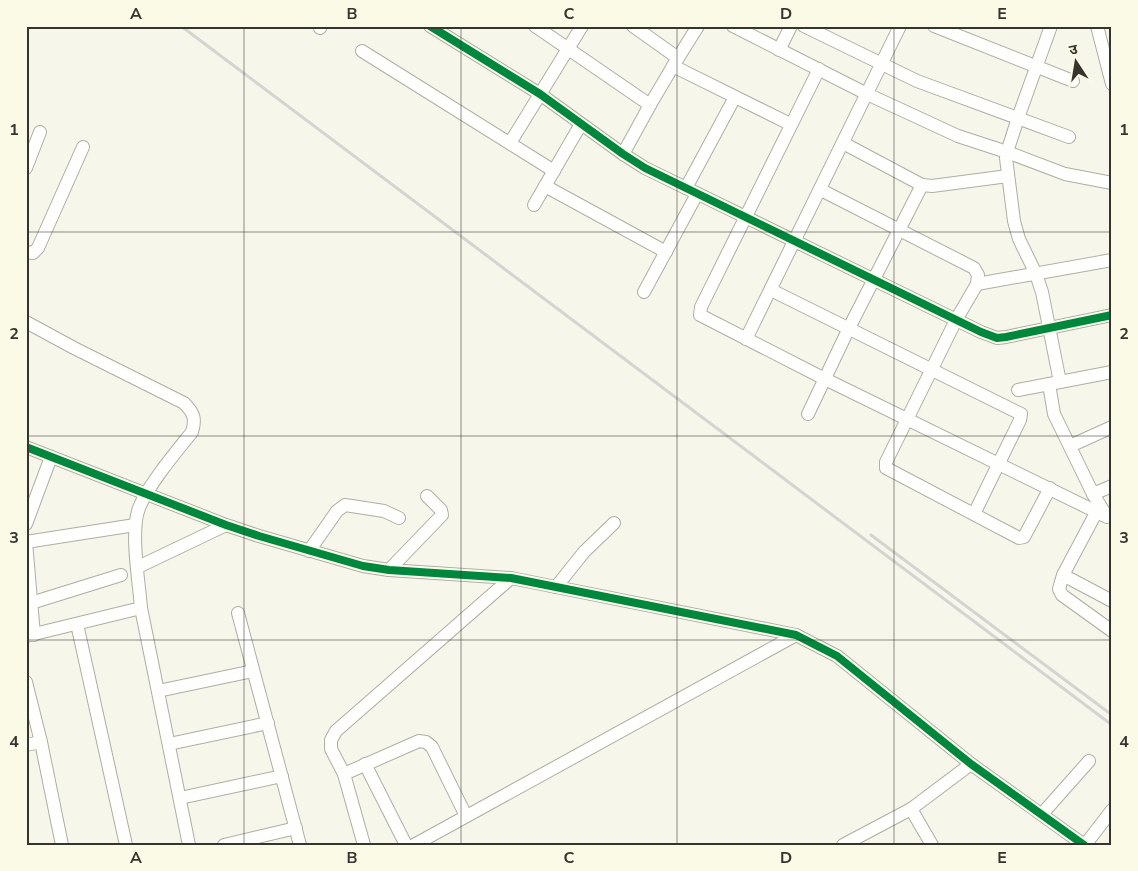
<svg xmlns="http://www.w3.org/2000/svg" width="1138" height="871" font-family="'Nunito Sans','Noto Sans Devanagari',sans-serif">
<rect width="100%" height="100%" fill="#f6f6eb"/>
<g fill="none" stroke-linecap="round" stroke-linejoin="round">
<!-- minor casing -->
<g stroke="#aeaea6" stroke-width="14">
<g id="minor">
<polyline points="430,26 540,94 623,154 645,168 981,332 997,338 1006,337 1112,315"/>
<polyline points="535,26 650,105 673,66"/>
<polyline points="633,26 678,58 673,66 790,124"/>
<polyline points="733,26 867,94 958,136 1007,152 1065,174 1112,183"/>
<polyline points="804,26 917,81 1069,137"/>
<polyline points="934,26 1073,81"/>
<polyline points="1051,26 1018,118 1007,152 1006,158 1014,221 1019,239 1036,274 1042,292 1060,382"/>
<polyline points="1097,26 1112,84"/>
<polyline points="320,28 321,26"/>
<polyline points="779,50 791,26"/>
<polyline points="362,51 554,171"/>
<polyline points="678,58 698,26"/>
<polyline points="819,69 701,307 700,315 825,379 1107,517"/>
<polyline points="510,143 582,26"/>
<polyline points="843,143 922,185"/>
<polyline points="623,154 650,105"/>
<polyline points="26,168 40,132"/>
<polyline points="545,186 666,252"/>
<polyline points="686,188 735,97"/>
<polyline points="821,190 974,268 978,275 977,284 956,320 886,462 886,468 1019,538 1024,537 1050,488"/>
<polyline points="534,205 581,124"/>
<polyline points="26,252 33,253 38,248 83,147"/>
<polyline points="977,284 1112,260"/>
<polyline points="771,290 1021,414 1020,420 974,514"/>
<polyline points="644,292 697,194"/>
<path d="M26,322L74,348L184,403C194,413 196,419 192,432C176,452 148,485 139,508C130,532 139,581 141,608L26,636"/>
<polyline points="746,339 900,26"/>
<polyline points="1049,384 1054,414 1093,494 1106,515"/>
<polyline points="1018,390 1112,372"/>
<polyline points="808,414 849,328 922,185 932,186 1008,176"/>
<polyline points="1070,446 1112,427"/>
<polyline points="26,447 226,525 259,536 363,566 389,570 511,578 796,635 837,656 971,764 1084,845"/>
<polyline points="1093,494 1112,486"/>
<polyline points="1097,511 1063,575 1059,589 1062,595 1112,631"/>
<polyline points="26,524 51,457"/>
<polyline points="26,542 135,525"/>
<polyline points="26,542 34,635"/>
<polyline points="309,551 337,511 345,505 384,511 399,518"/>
<polyline points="138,567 226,525"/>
<polyline points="389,570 442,515 441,510 427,496"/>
<polyline points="1063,575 1112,601"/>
<polyline points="556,587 584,552 614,523"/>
<polyline points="31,603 121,575"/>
<polyline points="141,608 189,845"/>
<polyline points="238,613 300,845"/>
<polyline points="77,624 126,845"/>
<polyline points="26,682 41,742 62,845"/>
<polyline points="158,691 253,671"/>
<polyline points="169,744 268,723"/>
<polyline points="26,745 41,742"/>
<polyline points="365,764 406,845"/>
<polyline points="344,774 419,741 426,742 432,747 466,816"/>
<polyline points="180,798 282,776"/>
<polyline points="911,809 932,845"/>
<polyline points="1042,814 1089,761"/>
<polyline points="224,845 296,828"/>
<polyline points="364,845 344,774 331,749 331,740 336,731 511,578"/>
<polyline points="414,845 796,635"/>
<polyline points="843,845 911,809 971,764"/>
<polyline points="1085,845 1112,810"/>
</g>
</g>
<!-- minor -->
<use href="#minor" stroke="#fefefc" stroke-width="12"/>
<!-- rail -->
<g stroke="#d4d4d1" stroke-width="3">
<polyline points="181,26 1112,725"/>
<polyline points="871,535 1112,715"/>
</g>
<!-- cycleway casing -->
<g stroke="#fbfae6" stroke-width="11">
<g id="cycleway">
<polyline points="430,26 540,94 623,154 645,168 981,332 997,338 1006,337 1112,315"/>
<polyline points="26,447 226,525 259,536 363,566 389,570 511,578 796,635 837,656 971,764 1084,845"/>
</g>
</g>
<!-- cycleway -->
<use href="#cycleway" stroke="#00873e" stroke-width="8"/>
</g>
<!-- grid -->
<path fill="none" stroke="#35352d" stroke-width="1" stroke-opacity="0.55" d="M244,26V845M461,26V845M677,26V845M894,26V845M26,232H1112M26,436H1112M26,640H1112"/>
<!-- border -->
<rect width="1138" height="871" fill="none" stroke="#fbfae6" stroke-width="55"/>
<!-- north arrow -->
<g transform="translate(1076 62) rotate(348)" stroke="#fbfae6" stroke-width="4" paint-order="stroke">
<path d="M0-4L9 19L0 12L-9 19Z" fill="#35352d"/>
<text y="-8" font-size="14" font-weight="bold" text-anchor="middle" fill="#35352d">उ</text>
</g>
<rect x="28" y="28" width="1082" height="816" fill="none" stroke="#35352d" stroke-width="2"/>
<g font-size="16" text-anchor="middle" font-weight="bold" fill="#35352d">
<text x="136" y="19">A</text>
<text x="352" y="19">B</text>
<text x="569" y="19">C</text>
<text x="786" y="19">D</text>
<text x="1002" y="19">E</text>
<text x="14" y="135">1</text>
<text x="1124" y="135">1</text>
<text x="14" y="339">2</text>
<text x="1124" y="339">2</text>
<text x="14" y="543">3</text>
<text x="1124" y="543">3</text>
<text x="14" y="747">4</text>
<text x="1124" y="747">4</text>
<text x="136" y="863">A</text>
<text x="352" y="863">B</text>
<text x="569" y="863">C</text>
<text x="786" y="863">D</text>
<text x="1002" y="863">E</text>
</g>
</svg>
